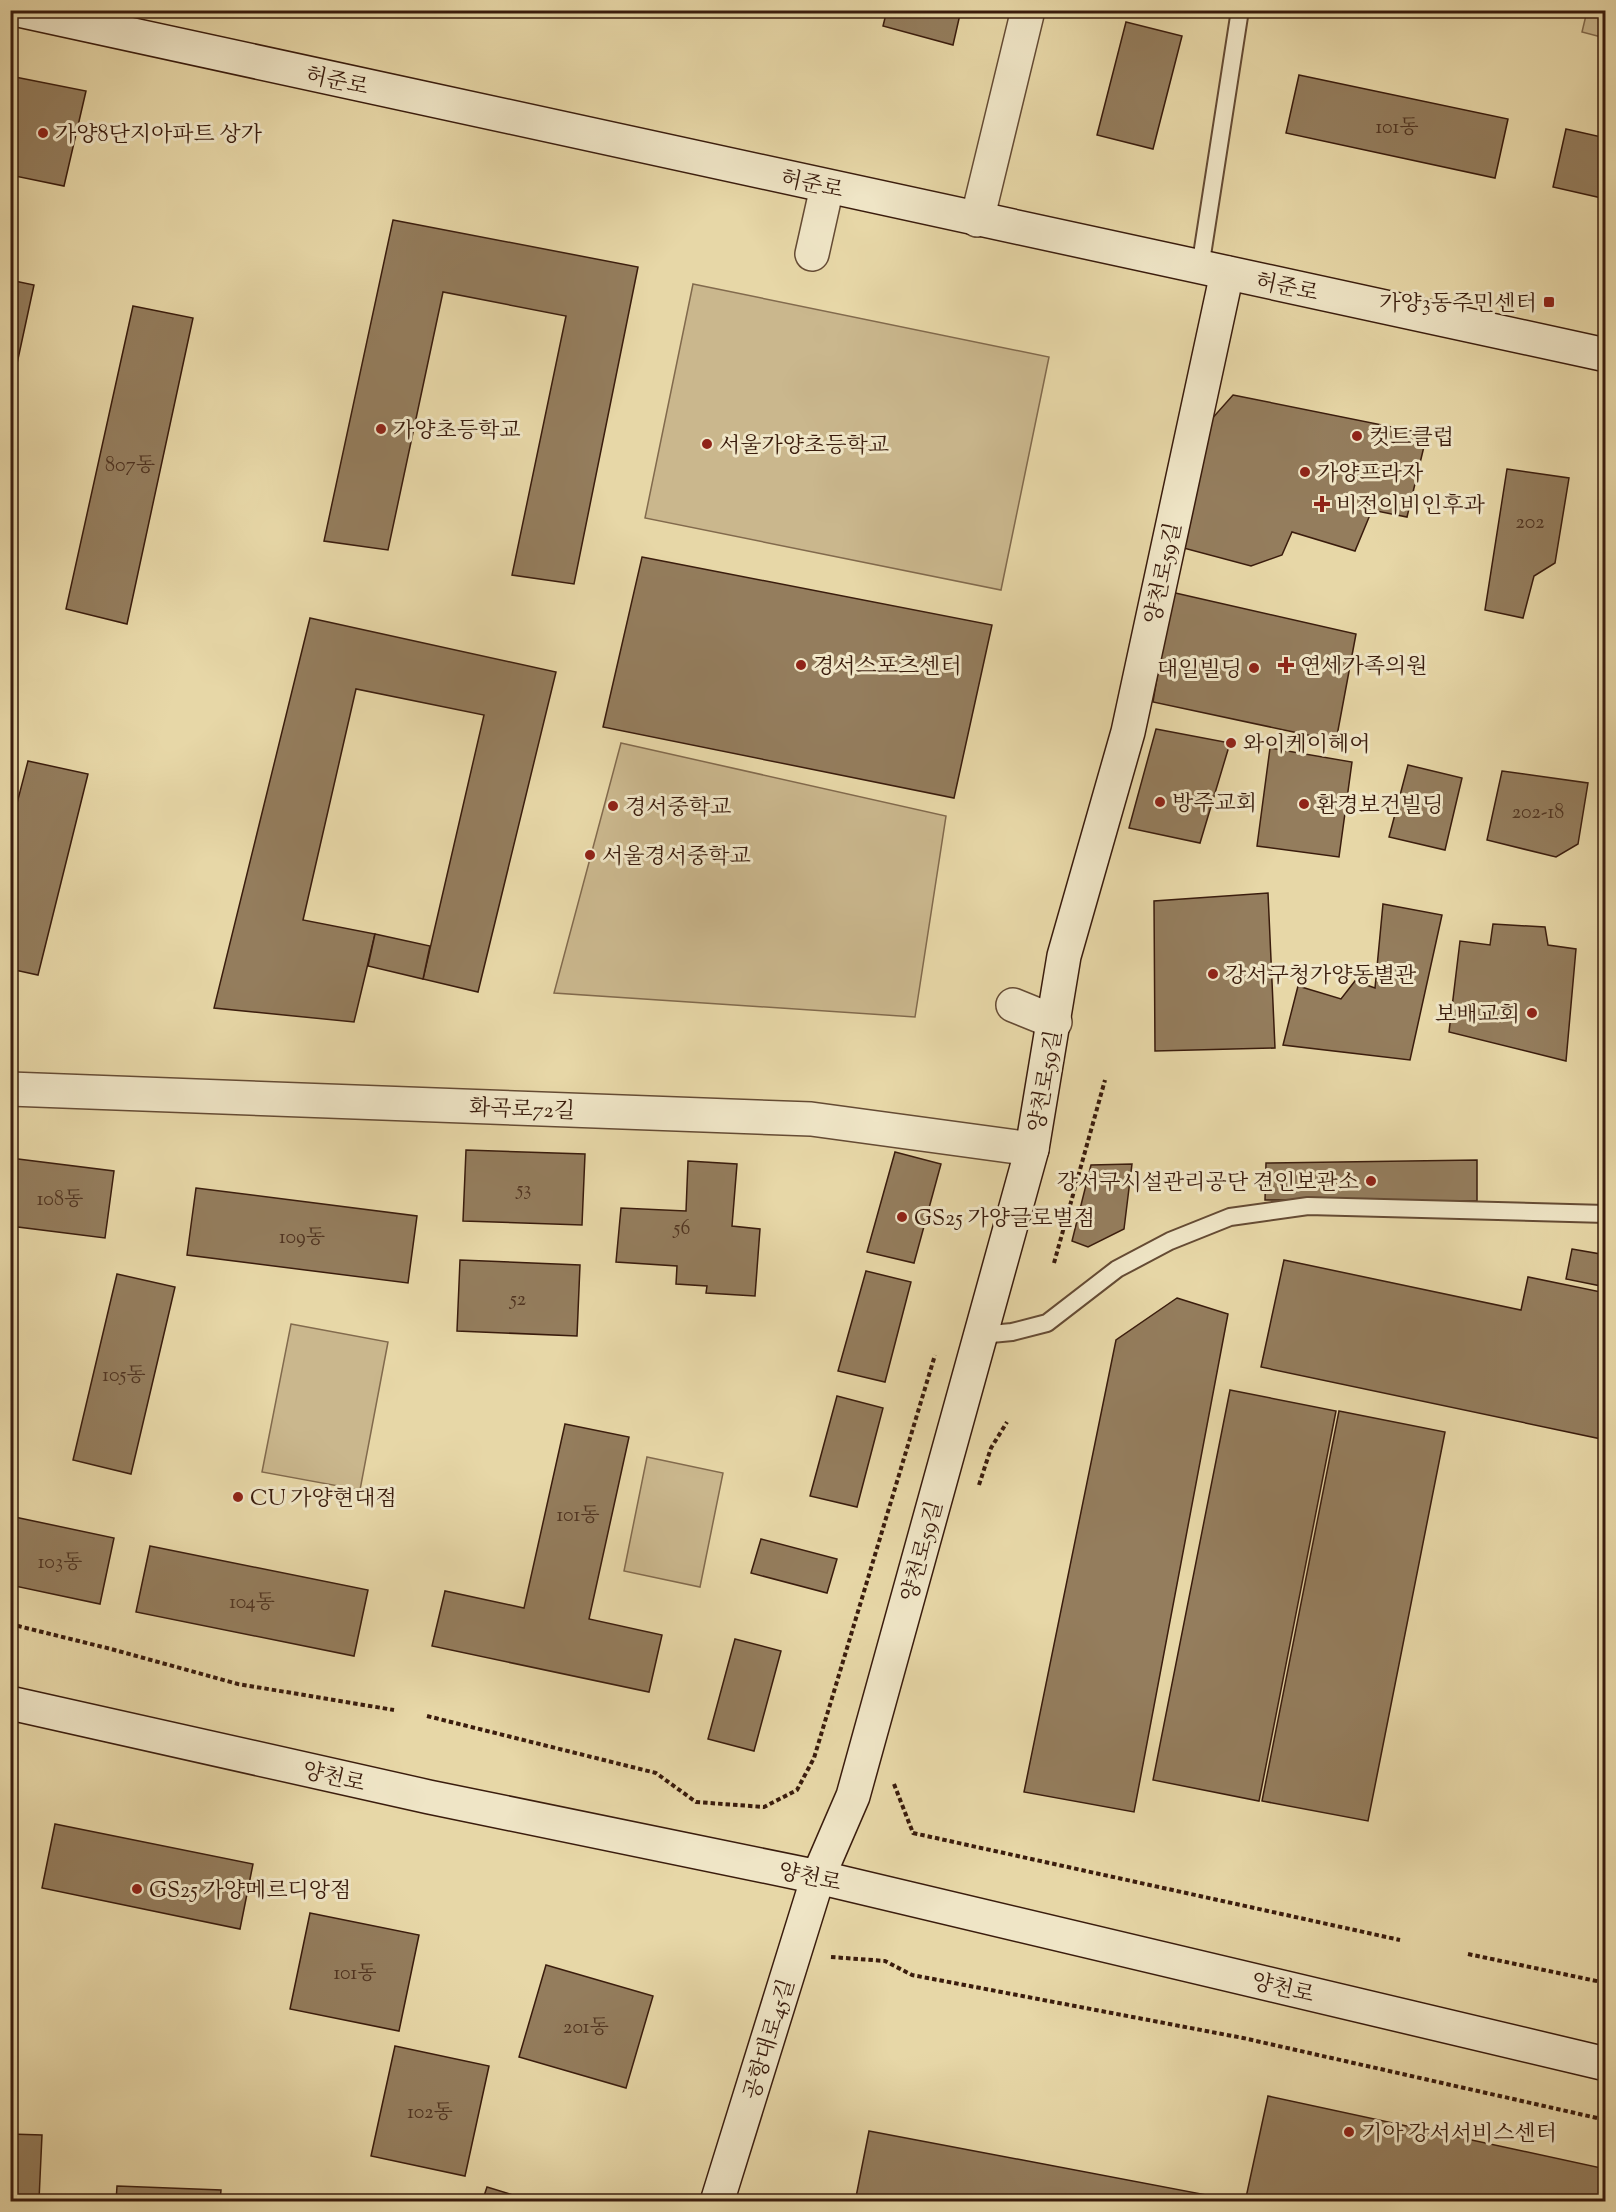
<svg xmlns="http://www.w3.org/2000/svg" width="1616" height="2212" font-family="'Sorts Mill Goudy','Noto Serif KR',serif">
<rect width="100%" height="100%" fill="#e7d7a7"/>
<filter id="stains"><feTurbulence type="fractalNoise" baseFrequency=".00333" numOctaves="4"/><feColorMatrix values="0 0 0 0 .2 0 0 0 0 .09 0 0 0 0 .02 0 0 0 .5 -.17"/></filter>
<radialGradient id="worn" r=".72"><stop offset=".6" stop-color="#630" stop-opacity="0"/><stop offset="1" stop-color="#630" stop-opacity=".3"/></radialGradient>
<!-- green -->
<g fill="#cab78d" stroke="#826a4d" stroke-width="1.5">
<polygon points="1587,11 1605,11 1605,38 1582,32"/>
<polygon points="693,284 1049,357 1001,590 645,518"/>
<polygon points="621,743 946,816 915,1017 554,993"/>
<polygon points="291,1324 388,1342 360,1490 262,1472"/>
<polygon points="647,1457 723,1473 700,1587 624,1571"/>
</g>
<!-- building -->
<g fill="#947d5d" stroke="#3a1c0d" stroke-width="1.5">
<polygon points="887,10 961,10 953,45 883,26"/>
<polygon points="1126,22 1182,36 1153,149 1097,135"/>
<polygon points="1299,75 1508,119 1495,178 1286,133"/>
<polygon points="10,76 86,91 64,186 10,175"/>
<polygon points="1566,129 1606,138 1606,199 1553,187"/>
<polygon points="393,220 638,267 574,584 512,575 566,316 443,292 388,550 324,541"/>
<polygon points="10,280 34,285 10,396"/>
<polygon points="133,306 193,318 127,624 66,609"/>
<polygon points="1233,395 1427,434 1407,517 1372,510 1355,551 1292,532 1282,555 1251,566 1176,546 1201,431"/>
<polygon points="1507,469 1569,478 1555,563 1534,576 1523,618 1485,610"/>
<polygon points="642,557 992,625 954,798 603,727"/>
<polygon points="1171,592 1356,634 1336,741 1153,702"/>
<polygon points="310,618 556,672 478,992 423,979 484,715 356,689 303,920 375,934 354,1022 214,1008"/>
<polygon points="1156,729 1230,743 1200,843 1129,828"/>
<polygon points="1270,748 1352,762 1339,857 1257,846"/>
<polygon points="28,761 88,774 38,975 10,969 10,830"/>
<polygon points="1408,765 1462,778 1445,850 1389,837"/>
<polygon points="1502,771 1588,783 1578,844 1556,857 1487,840"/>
<polygon points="1268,893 1275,1048 1155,1051 1154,901"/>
<polygon points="1383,904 1442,915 1410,1060 1283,1045 1298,986 1341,999 1355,981 1375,988"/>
<polygon points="1493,924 1545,927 1548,945 1576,949 1566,1061 1449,1032 1460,941 1490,945"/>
<polygon points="375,934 430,946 423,979 368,966"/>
<polygon points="466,1150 585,1154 582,1225 463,1221"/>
<polygon points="895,1152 941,1164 914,1263 867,1252"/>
<polygon points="10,1158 114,1171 105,1238 10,1226"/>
<polygon points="1477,1160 1477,1201 1265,1200 1266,1163"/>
<polygon points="688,1161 737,1164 732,1226 760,1229 755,1296 706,1293 707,1286 676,1284 677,1266 616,1262 621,1208 686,1211"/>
<polygon points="1132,1164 1124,1229 1088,1247 1072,1241 1091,1165"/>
<polygon points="196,1188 417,1216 408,1283 187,1255"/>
<polygon points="1572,1249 1606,1255 1606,1287 1566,1279"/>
<polygon points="460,1260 580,1265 577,1336 457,1331"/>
<polygon points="1284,1260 1521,1310 1528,1277 1606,1293 1606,1440 1261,1367"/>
<polygon points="866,1271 911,1282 885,1382 838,1371"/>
<polygon points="117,1274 175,1287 131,1474 73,1460"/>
<polygon points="1177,1298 1228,1314 1134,1812 1024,1792 1116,1340"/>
<polygon points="10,1353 16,1354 10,1378"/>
<polygon points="1230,1390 1336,1411 1259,1801 1153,1780"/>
<polygon points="837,1396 883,1408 857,1507 810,1496"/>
<polygon points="1339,1411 1445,1432 1368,1821 1262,1801"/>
<polygon points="565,1424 629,1437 589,1619 662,1635 649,1692 432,1646 445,1591 524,1608"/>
<polygon points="10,1516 114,1538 100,1604 10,1585"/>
<polygon points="761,1539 837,1559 827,1593 751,1573"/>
<polygon points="150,1546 368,1590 354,1656 136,1612"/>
<polygon points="735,1639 781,1651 754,1751 708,1739"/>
<polygon points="55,1824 253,1864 240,1929 42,1888"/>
<polygon points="310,1913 419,1935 399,2031 290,2009"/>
<polygon points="546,1965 653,1996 626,2088 519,2057"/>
<polygon points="395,2046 489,2066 465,2176 371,2156"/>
<polygon points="1268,2096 1606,2169 1606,2202 1245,2202"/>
<polygon points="869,2131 1212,2196 1211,2202 855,2202"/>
<polygon points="10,2134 42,2135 39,2200 10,2199"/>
<polygon points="117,2186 221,2190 220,2202 116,2202"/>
<polygon points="487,2187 536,2202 482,2202"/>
</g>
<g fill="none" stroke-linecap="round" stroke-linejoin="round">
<!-- lane casing -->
<g stroke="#654b34" stroke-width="20">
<g id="lane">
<polyline points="1200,268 1240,10"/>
<polyline points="981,1335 1012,1332 1047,1323 1117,1269 1170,1241 1230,1217 1308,1206 1606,1214"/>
</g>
</g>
<!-- street casing -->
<g stroke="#654b34" stroke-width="36">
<g id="street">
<polyline points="977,220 1028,10"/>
<polyline points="812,254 827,187"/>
<polyline points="1013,1005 1055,1022"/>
<polyline points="10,1089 811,1119 1032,1149"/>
</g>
</g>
<!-- secondary casing -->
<g stroke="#3a1c0d" stroke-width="36">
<g id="secondary">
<polyline points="18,10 1606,355"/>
<polyline points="10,1703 429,1797 818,1877 1606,2064"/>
<polyline points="717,2202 818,1877 853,1796 1032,1149 1064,956 1128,732 1227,273"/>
</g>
</g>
<!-- path -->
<g stroke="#3a1c0d" stroke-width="4" stroke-dasharray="4.5 3" stroke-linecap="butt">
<polyline points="1054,1263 1105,1080"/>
<polyline points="979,1485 991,1448 1007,1422"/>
<polyline points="10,1624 111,1649 238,1684 394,1710"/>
<polyline points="427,1716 656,1773 696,1802 764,1807 797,1790 814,1758 935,1355"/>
<polyline points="894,1784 913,1833 1400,1940"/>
<polyline points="1468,1954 1606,1983"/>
<polyline points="831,1957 885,1961 912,1975 1243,2038 1606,2120"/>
</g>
<!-- lane -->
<use href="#lane" stroke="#efe5c6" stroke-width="16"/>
<!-- street -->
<use href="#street" stroke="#efe5c6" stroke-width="33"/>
<!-- secondary -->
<use href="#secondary" stroke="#efe5c6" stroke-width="33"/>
</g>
<!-- markers -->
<g fill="#8f2418" stroke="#efe5c6" stroke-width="2">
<circle cx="43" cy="133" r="6"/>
<rect x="1543" y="296" width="12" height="12" rx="3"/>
<circle cx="381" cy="429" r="6"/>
<circle cx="1357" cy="436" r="6"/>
<circle cx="707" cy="444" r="6"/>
<circle cx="1305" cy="472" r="6"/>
<path d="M1319 495h6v6h6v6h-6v6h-6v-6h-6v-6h6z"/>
<circle cx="801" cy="665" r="6"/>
<path d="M1283 656h6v6h6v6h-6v6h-6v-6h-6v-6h6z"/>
<circle cx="1254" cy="668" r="6"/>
<circle cx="1231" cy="743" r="6"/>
<circle cx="1160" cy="802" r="6"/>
<circle cx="1304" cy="804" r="6"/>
<circle cx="613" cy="806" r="6"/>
<circle cx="590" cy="855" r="6"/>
<circle cx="1213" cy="974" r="6"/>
<circle cx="1532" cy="1013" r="6"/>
<circle cx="1371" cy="1181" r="6"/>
<circle cx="902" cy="1217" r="6"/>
<circle cx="238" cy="1497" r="6"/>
<circle cx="137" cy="1889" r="6"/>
<circle cx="1349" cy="2132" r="6"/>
</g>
<g text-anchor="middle" stroke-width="6" stroke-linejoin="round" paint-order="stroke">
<!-- number labels -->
<g font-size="20" fill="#503421">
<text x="1397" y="133">101동</text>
<text x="130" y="471">807동</text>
<text x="1530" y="528">202</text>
<text x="1538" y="818">202-18</text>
<text x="524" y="1195">53</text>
<text x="60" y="1205">108동</text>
<text x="682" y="1234">56</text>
<text x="302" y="1243">109동</text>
<text x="518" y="1305">52</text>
<text x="124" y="1381">105동</text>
<text x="578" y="1521">101동</text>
<text x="60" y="1568">103동</text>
<text x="252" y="1608">104동</text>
<text x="355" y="1979">101동</text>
<text x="586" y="2033">201동</text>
<text x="430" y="2118">102동</text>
</g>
<!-- street labels -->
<g font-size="22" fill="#3a1c0d" stroke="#efe5c6">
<text transform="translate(337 80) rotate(12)" y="8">허준로</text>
<text transform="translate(812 183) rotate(12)" y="8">허준로</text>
<text transform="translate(1287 286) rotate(12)" y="8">허준로</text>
<text transform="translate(1162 573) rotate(-78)" y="8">양천로59길</text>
<text transform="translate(1044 1081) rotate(-80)" y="8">양천로59길</text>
<text transform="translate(522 1108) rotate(2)" y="8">화곡로72길</text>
<text transform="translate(921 1551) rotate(-75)" y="8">양천로59길</text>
<text transform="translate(334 1776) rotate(13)" y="8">양천로</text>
<text transform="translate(810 1876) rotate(12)" y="8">양천로</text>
<text transform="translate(1283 1987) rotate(13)" y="8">양천로</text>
<text transform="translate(768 2039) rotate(-73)" y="8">공항대로45길</text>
</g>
<!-- poi labels -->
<g font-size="22" fill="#3a1c0d" stroke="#efe5c6" text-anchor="start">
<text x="55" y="141">가양8단지아파트 상가</text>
<text x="1537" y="310" text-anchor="end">가양3동주민센터</text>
<text x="393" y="437">가양초등학교</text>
<text x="1369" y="444">컷트클럽</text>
<text x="719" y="452">서울가양초등학교</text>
<text x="1317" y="480">가양프라자</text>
<text x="1336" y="512">비전이비인후과</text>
<text x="813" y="673">경서스포츠센터</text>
<text x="1300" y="673">연세가족의원</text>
<text x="1242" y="676" text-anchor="end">대일빌딩</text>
<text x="1243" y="751">와이케이헤어</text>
<text x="1172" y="810">방주교회</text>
<text x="1316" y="812">환경보건빌딩</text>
<text x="625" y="814">경서중학교</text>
<text x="602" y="863">서울경서중학교</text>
<text x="1225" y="982">강서구청가양동별관</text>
<text x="1520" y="1021" text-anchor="end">보배교회</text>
<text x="1359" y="1189" text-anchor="end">강서구시설관리공단 견인보관소</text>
<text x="914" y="1225">GS25 가양글로벌점</text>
<text x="250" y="1505">CU 가양현대점</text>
<text x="149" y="1897">GS25 가양메르디앙점</text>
<text x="1361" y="2140">기아 강서서비스센터</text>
</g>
</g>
<!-- margin -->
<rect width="1616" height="2212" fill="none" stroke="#e7d7a7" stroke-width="36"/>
<rect x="12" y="12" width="1592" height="2188" fill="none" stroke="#3a1c0d" stroke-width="3"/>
<rect x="18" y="18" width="1580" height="2176" fill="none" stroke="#3a1c0d" stroke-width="1.5"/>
<rect width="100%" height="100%" filter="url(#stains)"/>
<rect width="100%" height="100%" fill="url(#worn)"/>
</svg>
